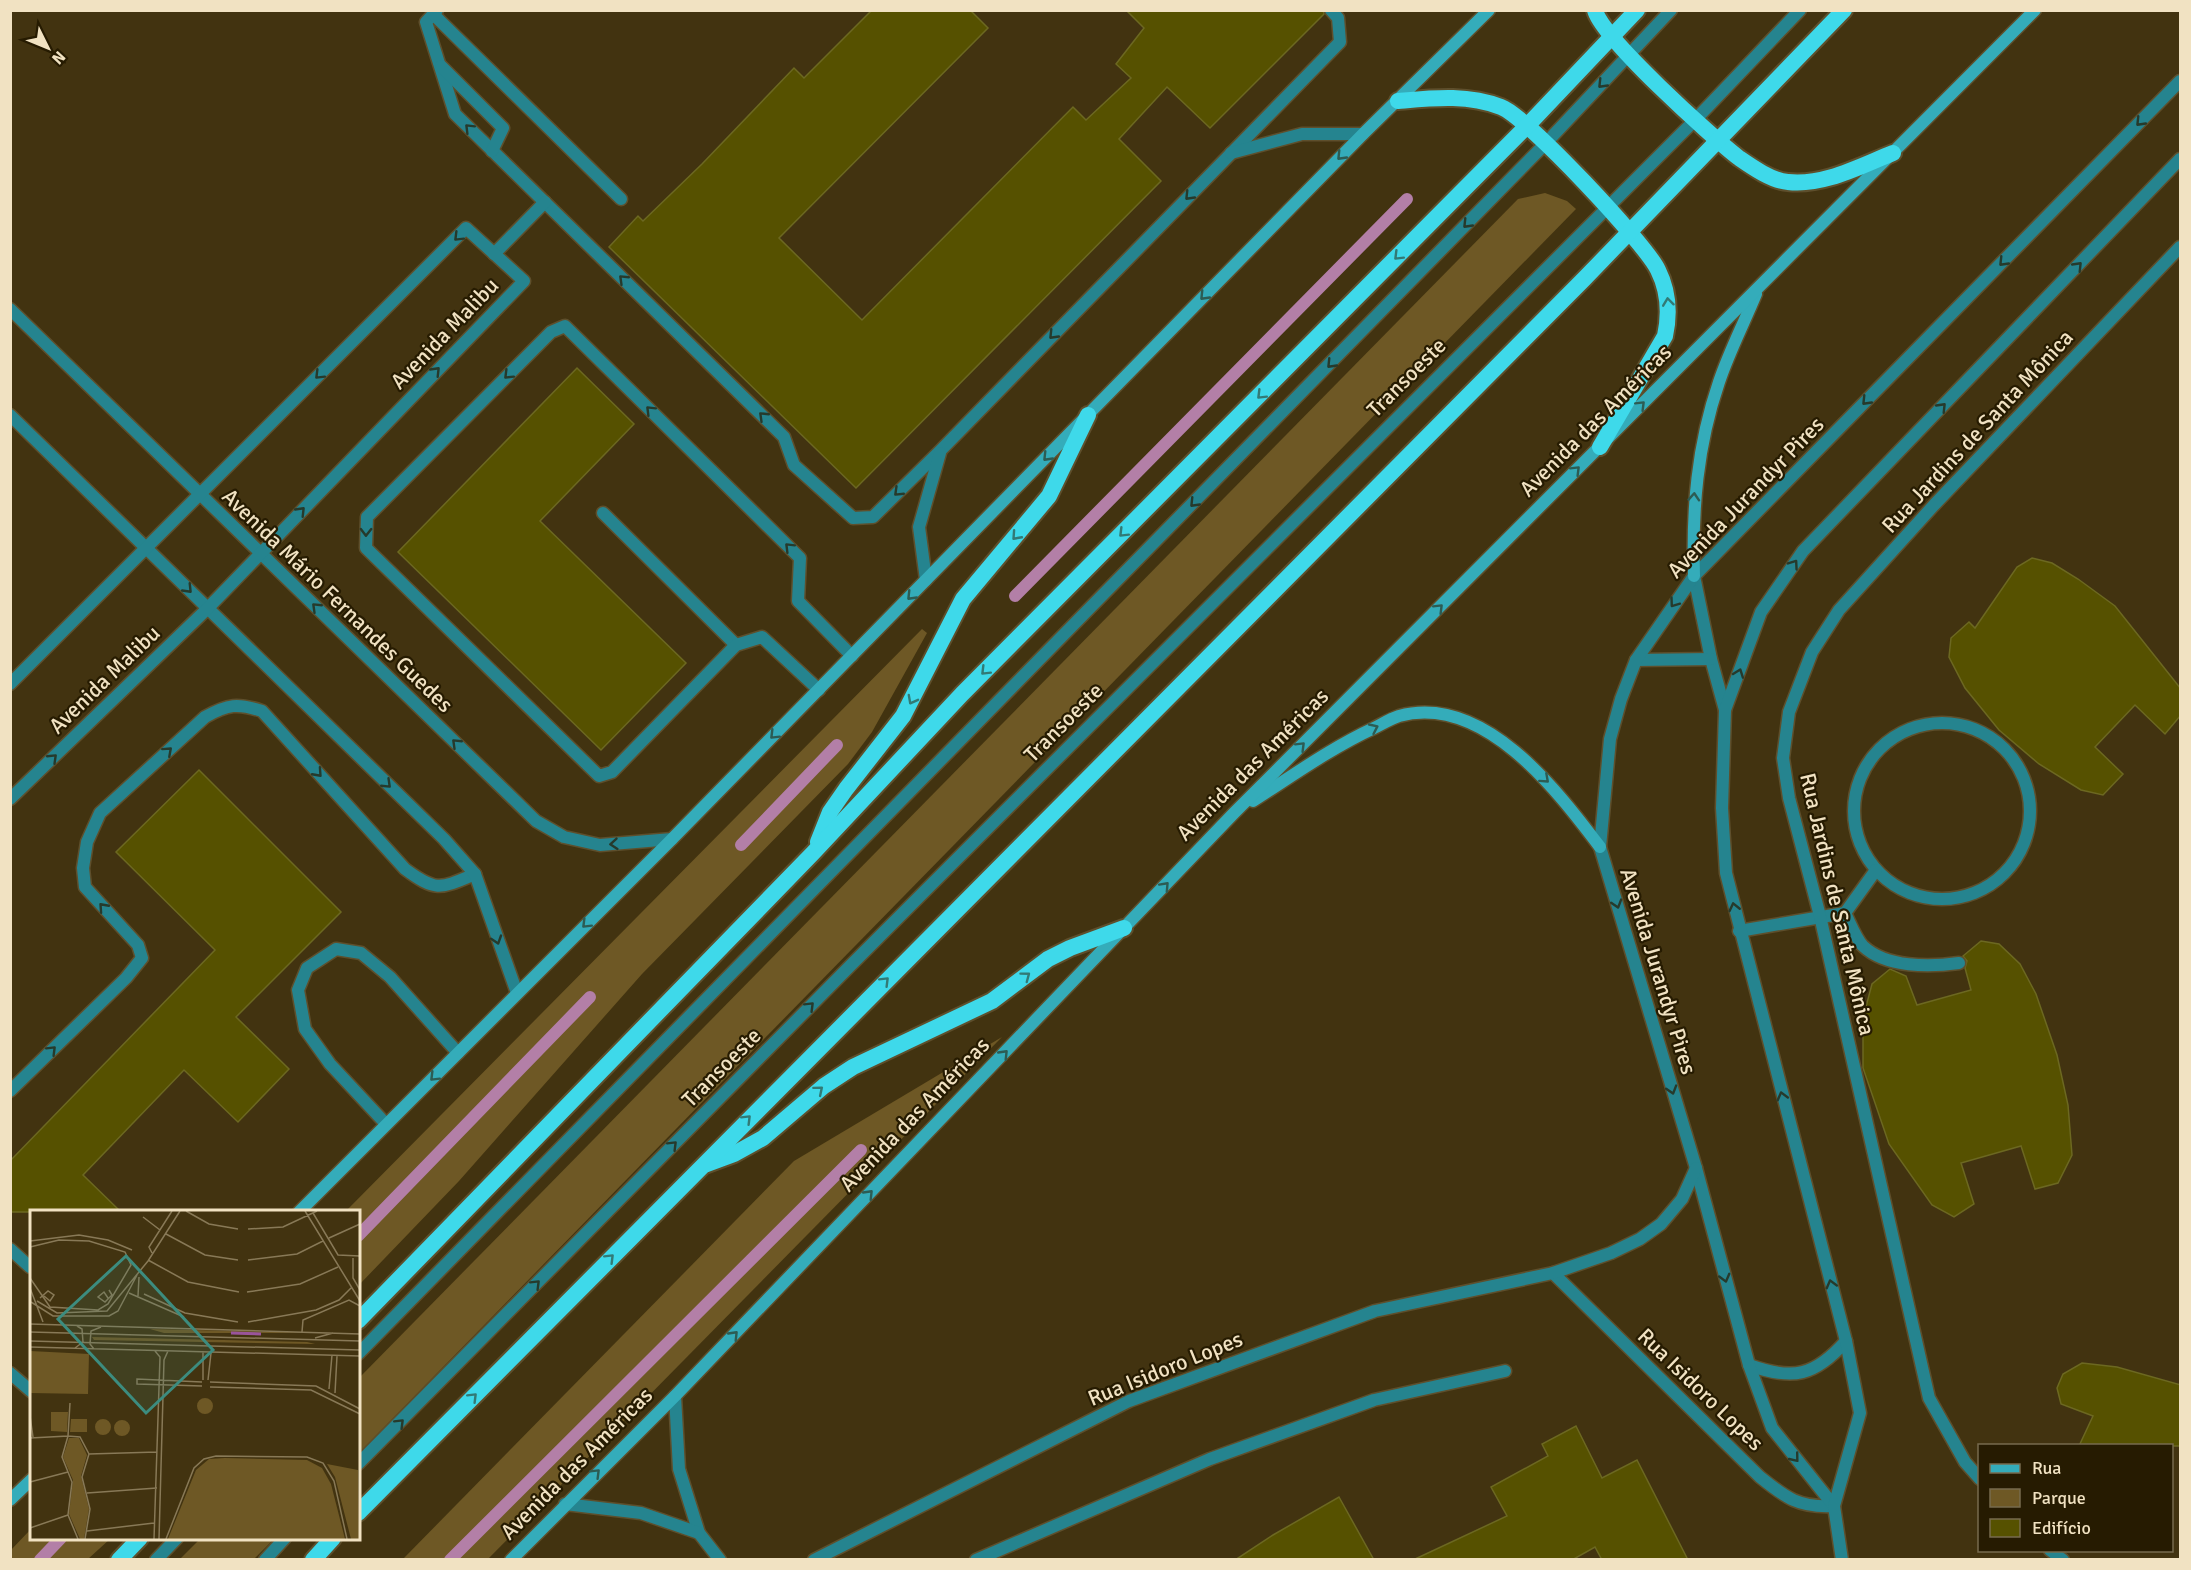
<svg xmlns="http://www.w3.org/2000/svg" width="2191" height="1570" font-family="Signika,sans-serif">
<rect width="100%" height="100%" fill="#423310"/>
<!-- green -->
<g fill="#6e5825">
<polygon points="1545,193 1567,201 1576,209 359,1453 359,1378 1518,199"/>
<polygon points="922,629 927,633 872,732 848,764 642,974 459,1181 359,1285 358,1212 346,1211"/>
<polygon points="1002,1037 488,1559 403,1559 794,1161"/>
<polygon points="31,1529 32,1538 110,1539 88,1559 11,1559 11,1550"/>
<polygon points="201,1538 274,1538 274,1539 254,1559 180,1559"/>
</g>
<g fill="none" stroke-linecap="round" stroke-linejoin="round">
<!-- stream -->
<g stroke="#b37fa7" stroke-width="12">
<polyline points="1015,596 1407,199"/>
<polyline points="741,845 837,745"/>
<polyline points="358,1236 590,997"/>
<polyline points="40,1560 61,1538"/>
<polyline points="450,1560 861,1150"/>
</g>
</g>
<!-- building -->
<g fill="#565100" stroke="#6c6821" stroke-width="1.5">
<polygon points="872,10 970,10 988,28 779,238 862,320 1073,107 1086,120 1131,78 1116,64 1144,28 1126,10 1323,10 1324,14 1210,128 1167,87 1119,139 1161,181 856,488 609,247 638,216 643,221 702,164 794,68 804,78"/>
<polygon points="577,368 634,424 540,521 686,663 601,750 398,552"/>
<polygon points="2032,558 2052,563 2078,579 2115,606 2181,689 2181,715 2165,734 2135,705 2095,747 2123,774 2103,795 2081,790 2039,764 1999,730 1965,688 1949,657 1951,638 1969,622 1975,628 2017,567"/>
<polygon points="199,770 341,912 236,1017 289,1069 238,1122 184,1070 83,1175 121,1212 10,1212 10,1161 215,950 116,852"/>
<polygon points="1981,941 1999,944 2020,964 2036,994 2057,1055 2068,1105 2072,1155 2058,1183 2035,1189 2021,1146 1961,1163 1974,1204 1954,1217 1932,1205 1889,1144 1863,1068 1863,1018 1872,984 1890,969 1906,976 1917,1005 1971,990 1965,968 1967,961 1963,956"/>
<polygon points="2082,1363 2117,1367 2181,1385 2181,1446 2079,1446 2093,1416 2061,1404 2057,1388 2063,1374"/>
<polygon points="1576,1426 1602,1478 1637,1460 1688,1560 1602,1560 1595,1547 1572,1560 1413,1560 1507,1516 1491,1487 1548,1456 1542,1444"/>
<polygon points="1339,1497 1374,1560 1235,1560 1273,1535"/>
</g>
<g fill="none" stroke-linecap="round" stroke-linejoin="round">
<!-- service casing -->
<g stroke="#5e4f2c" stroke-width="15">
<g id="service">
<polyline points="437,10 426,22 455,114 784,437 794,465 853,518 873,517 940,451 1340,42 1338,18 1331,10"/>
<polyline points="433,14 621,199"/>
<polyline points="441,66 503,128 492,151"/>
<polyline points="1231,153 1302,134 1363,134"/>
<polyline points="494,254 545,202"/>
<polyline points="603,513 736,645"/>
<polyline points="926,580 919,527 940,453"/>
<polyline points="819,690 762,637 736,645 612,772 599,776 366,548 367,517 551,332 565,326 800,558 798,601 852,656"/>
<path d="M10,1091L126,978L142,958L138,945L85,887L83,868L87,842L100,813L205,717C228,704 238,703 262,711L405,869C436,892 440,889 475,874"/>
<polyline points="386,1124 330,1064 305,1029 298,990 307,968 336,949 361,953 390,977 458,1053"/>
<polyline points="10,1249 30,1267"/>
<polyline points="358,1354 1545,144 1671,10"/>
<polyline points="358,1464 849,967 1696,119 1800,10"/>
<polyline points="156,1560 177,1538"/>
<polyline points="265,1560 285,1538"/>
</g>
</g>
<!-- minor casing -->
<g stroke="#5e4f2c" stroke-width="15">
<g id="minor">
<polyline points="10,309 536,821 564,837 600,845 672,839"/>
<polyline points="10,415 444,839 475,874 517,993"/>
<polyline points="1694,576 1711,659 1725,710"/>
<polyline points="1636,660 1711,659"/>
<polyline points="10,684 466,228 524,281 207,609 10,799"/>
<circle cx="1942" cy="811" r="88"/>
<path d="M1876,870L1845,913C1850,923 1856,939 1863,946C1886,968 1930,967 1959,963"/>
<polyline points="1739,931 1845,913"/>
<path d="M1553,1273L1760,1477C1786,1498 1799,1508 1834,1506"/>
<path d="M1749,1365C1793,1381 1815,1376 1846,1341"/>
<polyline points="10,1373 32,1392"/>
<polyline points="675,1396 679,1469 699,1533 720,1560"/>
<polyline points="1980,1479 1965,1462 1929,1398 1820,916 1789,798 1783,758 1789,712 1812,652 1839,610 1934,505 2180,247"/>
<polyline points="565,1504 641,1513 699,1533"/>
<polyline points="1834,1506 1772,1428 1749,1365 1696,1168 1600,847 1610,739 1621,699 1636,660 1694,576 2180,81"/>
<polyline points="2050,1550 2063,1560"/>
<polyline points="814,1560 1129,1401 1375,1311 1553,1273 1611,1253 1640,1239 1661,1224 1682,1199 1696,1168"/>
<polyline points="976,1560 1210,1459 1374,1400 1505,1371"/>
<polyline points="1842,1560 1834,1506 1860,1413 1846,1341 1726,873 1722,808 1725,710 1761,612 1803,551 2180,159"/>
</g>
</g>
<!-- secondary casing -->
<g stroke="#5e4f2c" stroke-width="15">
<g id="secondary">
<path d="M1694,576C1692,509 1697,446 1719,382C1729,352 1744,323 1756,294"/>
<path d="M1253,801C1292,776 1331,748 1374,728C1382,724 1390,719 1399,716C1483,693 1556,789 1600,847"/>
<polyline points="299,1212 672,839 1363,134 1489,10"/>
<polyline points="10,1500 32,1479"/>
<polyline points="511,1560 675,1396 1234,813 2035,10"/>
</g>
</g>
<!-- trunk casing -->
<g stroke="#5e4f2c" stroke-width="20">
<g id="trunk">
<path d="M1595,10C1601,37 1713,138 1739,158C1752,167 1772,181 1788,182C1824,186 1860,166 1893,153"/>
<path d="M1398,101C1433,98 1467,94 1501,107C1526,116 1646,244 1658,270C1669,292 1670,313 1665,336L1600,447"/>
<polyline points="818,842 830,812 846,789 903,716 963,599 1049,496 1088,415"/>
<polyline points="707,1164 734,1154 763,1138 824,1086 853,1067 992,1001 1048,959 1070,948 1124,928"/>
<polyline points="358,1321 813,853 962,694 1528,125 1637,10"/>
<polyline points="358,1513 1584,279 1844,10"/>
<polyline points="119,1560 140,1538"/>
<polyline points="313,1560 333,1538"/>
</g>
</g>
<!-- service -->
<use href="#service" stroke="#25848f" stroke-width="12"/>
<!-- minor -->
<use href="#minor" stroke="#25848f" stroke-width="12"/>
<!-- secondary -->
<use href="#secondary" stroke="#34acba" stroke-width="12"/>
<!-- trunk -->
<use href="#trunk" stroke="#3ed9ea" stroke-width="16"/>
</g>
<!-- one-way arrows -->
<defs><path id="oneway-chevron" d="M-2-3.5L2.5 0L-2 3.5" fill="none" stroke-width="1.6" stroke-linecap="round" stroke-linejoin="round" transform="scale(1.5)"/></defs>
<g stroke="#263a2c">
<use href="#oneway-chevron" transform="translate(1602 84) rotate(134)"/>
<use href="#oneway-chevron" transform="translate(2140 122) rotate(134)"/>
<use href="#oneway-chevron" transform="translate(469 128) rotate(-135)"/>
<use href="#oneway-chevron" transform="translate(1189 196) rotate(134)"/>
<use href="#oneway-chevron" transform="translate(1467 224) rotate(134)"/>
<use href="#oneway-chevron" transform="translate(458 237) rotate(135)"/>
<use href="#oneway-chevron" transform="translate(2003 262) rotate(134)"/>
<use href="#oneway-chevron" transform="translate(2078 266) rotate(-46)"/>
<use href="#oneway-chevron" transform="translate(623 279) rotate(-136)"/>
<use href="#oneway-chevron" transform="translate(1053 335) rotate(134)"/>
<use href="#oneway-chevron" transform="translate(1331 364) rotate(134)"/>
<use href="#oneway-chevron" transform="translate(436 371) rotate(-46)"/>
<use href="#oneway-chevron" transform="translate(319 375) rotate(135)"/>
<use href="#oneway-chevron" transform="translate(508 375) rotate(135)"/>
<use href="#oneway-chevron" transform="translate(1866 401) rotate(134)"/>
<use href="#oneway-chevron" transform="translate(1942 407) rotate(-46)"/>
<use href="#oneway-chevron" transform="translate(650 410) rotate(-135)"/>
<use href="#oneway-chevron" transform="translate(763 416) rotate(-136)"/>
<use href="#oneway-chevron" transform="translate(898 492) rotate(136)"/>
<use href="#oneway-chevron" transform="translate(1194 503) rotate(134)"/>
<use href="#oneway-chevron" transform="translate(301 511) rotate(-46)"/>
<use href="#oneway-chevron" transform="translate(366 532) rotate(91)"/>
<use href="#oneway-chevron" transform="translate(789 547) rotate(-135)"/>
<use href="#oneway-chevron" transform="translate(1794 564) rotate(-55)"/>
<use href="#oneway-chevron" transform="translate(188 589) rotate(46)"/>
<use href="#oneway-chevron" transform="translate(1674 603) rotate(126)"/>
<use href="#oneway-chevron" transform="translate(316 607) rotate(-136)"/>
<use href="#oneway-chevron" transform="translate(1739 673) rotate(-70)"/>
<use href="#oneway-chevron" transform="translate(456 743) rotate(-136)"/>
<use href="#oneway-chevron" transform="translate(168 751) rotate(-42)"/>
<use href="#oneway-chevron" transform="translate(53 758) rotate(-44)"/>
<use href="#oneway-chevron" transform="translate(318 773) rotate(48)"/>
<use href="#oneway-chevron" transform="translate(387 784) rotate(44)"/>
<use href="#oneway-chevron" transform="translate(614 844) rotate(175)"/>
<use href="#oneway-chevron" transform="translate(1617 904) rotate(73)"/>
<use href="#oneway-chevron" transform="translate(103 907) rotate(-132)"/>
<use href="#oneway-chevron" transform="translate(1734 907) rotate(-103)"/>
<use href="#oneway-chevron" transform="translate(497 940) rotate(72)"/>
<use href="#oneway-chevron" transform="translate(810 1006) rotate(-45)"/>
<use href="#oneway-chevron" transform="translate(52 1050) rotate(-45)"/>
<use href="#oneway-chevron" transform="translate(1672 1090) rotate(73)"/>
<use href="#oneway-chevron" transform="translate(1782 1096) rotate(-105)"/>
<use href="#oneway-chevron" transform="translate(673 1145) rotate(-45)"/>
<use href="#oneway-chevron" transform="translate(1725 1278) rotate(75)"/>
<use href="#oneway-chevron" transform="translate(536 1284) rotate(-45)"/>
<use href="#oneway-chevron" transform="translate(1831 1284) rotate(-105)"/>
<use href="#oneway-chevron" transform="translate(400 1423) rotate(-45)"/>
<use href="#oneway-chevron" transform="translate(1795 1458) rotate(51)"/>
</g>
<g stroke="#2c5c54">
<use href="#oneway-chevron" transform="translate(1341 156) rotate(134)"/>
<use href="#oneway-chevron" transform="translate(1204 296) rotate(134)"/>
<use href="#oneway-chevron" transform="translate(1641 405) rotate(-45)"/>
<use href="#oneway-chevron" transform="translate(1047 457) rotate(134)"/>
<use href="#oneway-chevron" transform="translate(1576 470) rotate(-45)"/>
<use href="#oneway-chevron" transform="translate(1694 497) rotate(-86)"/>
<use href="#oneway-chevron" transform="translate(911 596) rotate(134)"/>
<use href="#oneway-chevron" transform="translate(1439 608) rotate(-45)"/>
<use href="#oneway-chevron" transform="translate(1374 728) rotate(-25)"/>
<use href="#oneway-chevron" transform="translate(774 735) rotate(135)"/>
<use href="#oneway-chevron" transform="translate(1301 746) rotate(-45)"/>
<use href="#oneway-chevron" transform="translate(1545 779) rotate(42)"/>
<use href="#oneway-chevron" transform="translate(1165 886) rotate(-47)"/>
<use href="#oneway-chevron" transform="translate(586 924) rotate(135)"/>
<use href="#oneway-chevron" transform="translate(1004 1054) rotate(-46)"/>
<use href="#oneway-chevron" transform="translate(434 1077) rotate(135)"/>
<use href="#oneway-chevron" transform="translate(869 1194) rotate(-46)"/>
<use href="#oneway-chevron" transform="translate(734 1335) rotate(-46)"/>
<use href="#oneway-chevron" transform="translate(596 1473) rotate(-45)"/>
</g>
<g stroke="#327a76">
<use href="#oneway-chevron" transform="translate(1398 256) rotate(135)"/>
<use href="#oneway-chevron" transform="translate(1668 302) rotate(-97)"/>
<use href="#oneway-chevron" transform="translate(1261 395) rotate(135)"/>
<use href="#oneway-chevron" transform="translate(1123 533) rotate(135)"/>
<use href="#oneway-chevron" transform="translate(1016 536) rotate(132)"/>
<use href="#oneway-chevron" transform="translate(985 671) rotate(135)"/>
<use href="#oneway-chevron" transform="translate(912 700) rotate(118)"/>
<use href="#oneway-chevron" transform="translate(1026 976) rotate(-37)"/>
<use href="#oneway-chevron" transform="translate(885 981) rotate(-45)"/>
<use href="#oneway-chevron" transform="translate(819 1090) rotate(-40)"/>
<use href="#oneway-chevron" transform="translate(747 1119) rotate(-45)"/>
<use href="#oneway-chevron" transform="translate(610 1258) rotate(-45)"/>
<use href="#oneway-chevron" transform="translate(473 1397) rotate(-45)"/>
</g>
<g text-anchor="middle" stroke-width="4.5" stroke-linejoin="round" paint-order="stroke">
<!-- street labels -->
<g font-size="22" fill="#f1e2c2" stroke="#261b01">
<text transform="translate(444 333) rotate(-46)" y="8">Avenida Malibu</text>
<text transform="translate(1406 377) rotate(-45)" y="8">Transoeste</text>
<text transform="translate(1595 420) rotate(-45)" y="8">Avenida das Américas</text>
<text transform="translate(1977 431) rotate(-47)" y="8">Rua Jardins de Santa Mônica</text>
<text transform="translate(1745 497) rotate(-46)" y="8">Avenida Jurandyr Pires</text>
<text transform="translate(338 600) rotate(44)" y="8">Avenida Mário Fernandes Guedes</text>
<text transform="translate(104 679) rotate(-44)" y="8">Avenida Malibu</text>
<text transform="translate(1063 722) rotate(-45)" y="8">Transoeste</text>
<text transform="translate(1252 764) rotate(-45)" y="8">Avenida das Américas</text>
<text transform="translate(1838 904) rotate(77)" y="8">Rua Jardins de Santa Mônica</text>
<text transform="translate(1659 971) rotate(73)" y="8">Avenida Jurandyr Pires</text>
<text transform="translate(721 1067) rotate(-45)" y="8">Transoeste</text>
<text transform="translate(914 1114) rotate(-46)" y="8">Avenida das Américas</text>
<text transform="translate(1165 1368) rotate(-22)" y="8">Rua Isidoro Lopes</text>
<text transform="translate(1701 1389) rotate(44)" y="8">Rua Isidoro Lopes</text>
<text transform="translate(576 1463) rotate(-45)" y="8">Avenida das Américas</text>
</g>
</g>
<!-- overview -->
<g transform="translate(30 1210)">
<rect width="330" height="330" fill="#423310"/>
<path d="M120,119L291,123H134ZM62,127L277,132L285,134L64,130ZM0,141L59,144L58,184L0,183ZM167 196a8 8 0 1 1 16 0a8 8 0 1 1-16 0ZM21,202H38L37,222L21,221ZM65 217a8 8 0 1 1 16 0a8 8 0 1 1-16 0ZM41,209H57V222H40ZM84 218a8 8 0 1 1 16 0a8 8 0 1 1-16 0ZM39,228H49L57,245L51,266L59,299L54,329H50L39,304L43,270L33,247ZM195,248L277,250L292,258L301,274L315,329H138L166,260L179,249ZM297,254L328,260L329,329H321L305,267Z" fill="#6e5825"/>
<path fill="none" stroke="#99549b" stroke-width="3" d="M201,123L231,124"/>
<path fill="none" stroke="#887957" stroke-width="1.5" d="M156,1L179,14L208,19M275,1L330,91M283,3L308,45L330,46M113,7L130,20M218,19L253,17L287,1M136,24L175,45L208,50M299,28L330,14M0,31L49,25L78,30L102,40M0,37L29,30L59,31L95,42L101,55L78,94L68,100L20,97L0,68M122,43L119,37L142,1M323,48V68L330,80M118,50L158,72L209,82M218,50L267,44L293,31M0,78L13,112M217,82L270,74L308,57M99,83L154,107M114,84L155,103L208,112M108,86L109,67M10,88L18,81L24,85L20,91L14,86M78,88L74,82L68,87L75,92L82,85L79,80M7,91L27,103L77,101L118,51L150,1M1,92L23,106H79L88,101L107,65M218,112L286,100L309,90L321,78M0,114L330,124M0,122L330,131M272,122L273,110L319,90L330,96M285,128L303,123M0,131L330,140M0,137L330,146M45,138L53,132L52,119L47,116M64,139L60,134L61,121L71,117M173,142V170M178,170L181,143M180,172L286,176L330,199M172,176L107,174V169L172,172M180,177L281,180L330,204M299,179L302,145M305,183L307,146M0,206L3,227M0,228L38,226L40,193M59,244L127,242M0,272L38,262M57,283L127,278M0,318L38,305M57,321L124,313M48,329L38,305L42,272L32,247L38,226L50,227L59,244L52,267L60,299L55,329M124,329L130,147L125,141M129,329L134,150L138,141M136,329L164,258L174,249L186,246L277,247L293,253L304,271L317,329"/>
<path fill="#3c8c7f" fill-opacity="0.15" stroke="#3c8c7f" stroke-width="3" d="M96,46L183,140L116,203L28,109Z"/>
<rect width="330" height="330" fill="none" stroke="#f1e2c2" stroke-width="3"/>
</g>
<!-- border -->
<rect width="2191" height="1570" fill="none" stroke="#f1e2c2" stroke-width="24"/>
<!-- legend -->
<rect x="1978" y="1444" width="195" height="108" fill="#261b01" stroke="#776b4e" stroke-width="1.5"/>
<rect x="1990" y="1464" width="30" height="9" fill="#34acba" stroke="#776b4e" stroke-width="1.5"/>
<text x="2032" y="1474" font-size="18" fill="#f1e2c2">Rua</text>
<rect x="1990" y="1489" width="30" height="18" fill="#6e5825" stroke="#776b4e" stroke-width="1.5"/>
<text x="2032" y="1504" font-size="18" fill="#f1e2c2">Parque</text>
<rect x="1990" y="1519" width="30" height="18" fill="#565100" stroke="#776b4e" stroke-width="1.5"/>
<text x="2032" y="1534" font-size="18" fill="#f1e2c2">Edifício</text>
<!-- north arrow -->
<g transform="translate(48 48) rotate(133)" stroke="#261b01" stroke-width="4.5" paint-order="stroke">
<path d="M0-4.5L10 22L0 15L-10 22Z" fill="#f1e2c2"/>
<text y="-9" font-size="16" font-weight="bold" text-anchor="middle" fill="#f1e2c2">N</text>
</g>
</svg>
